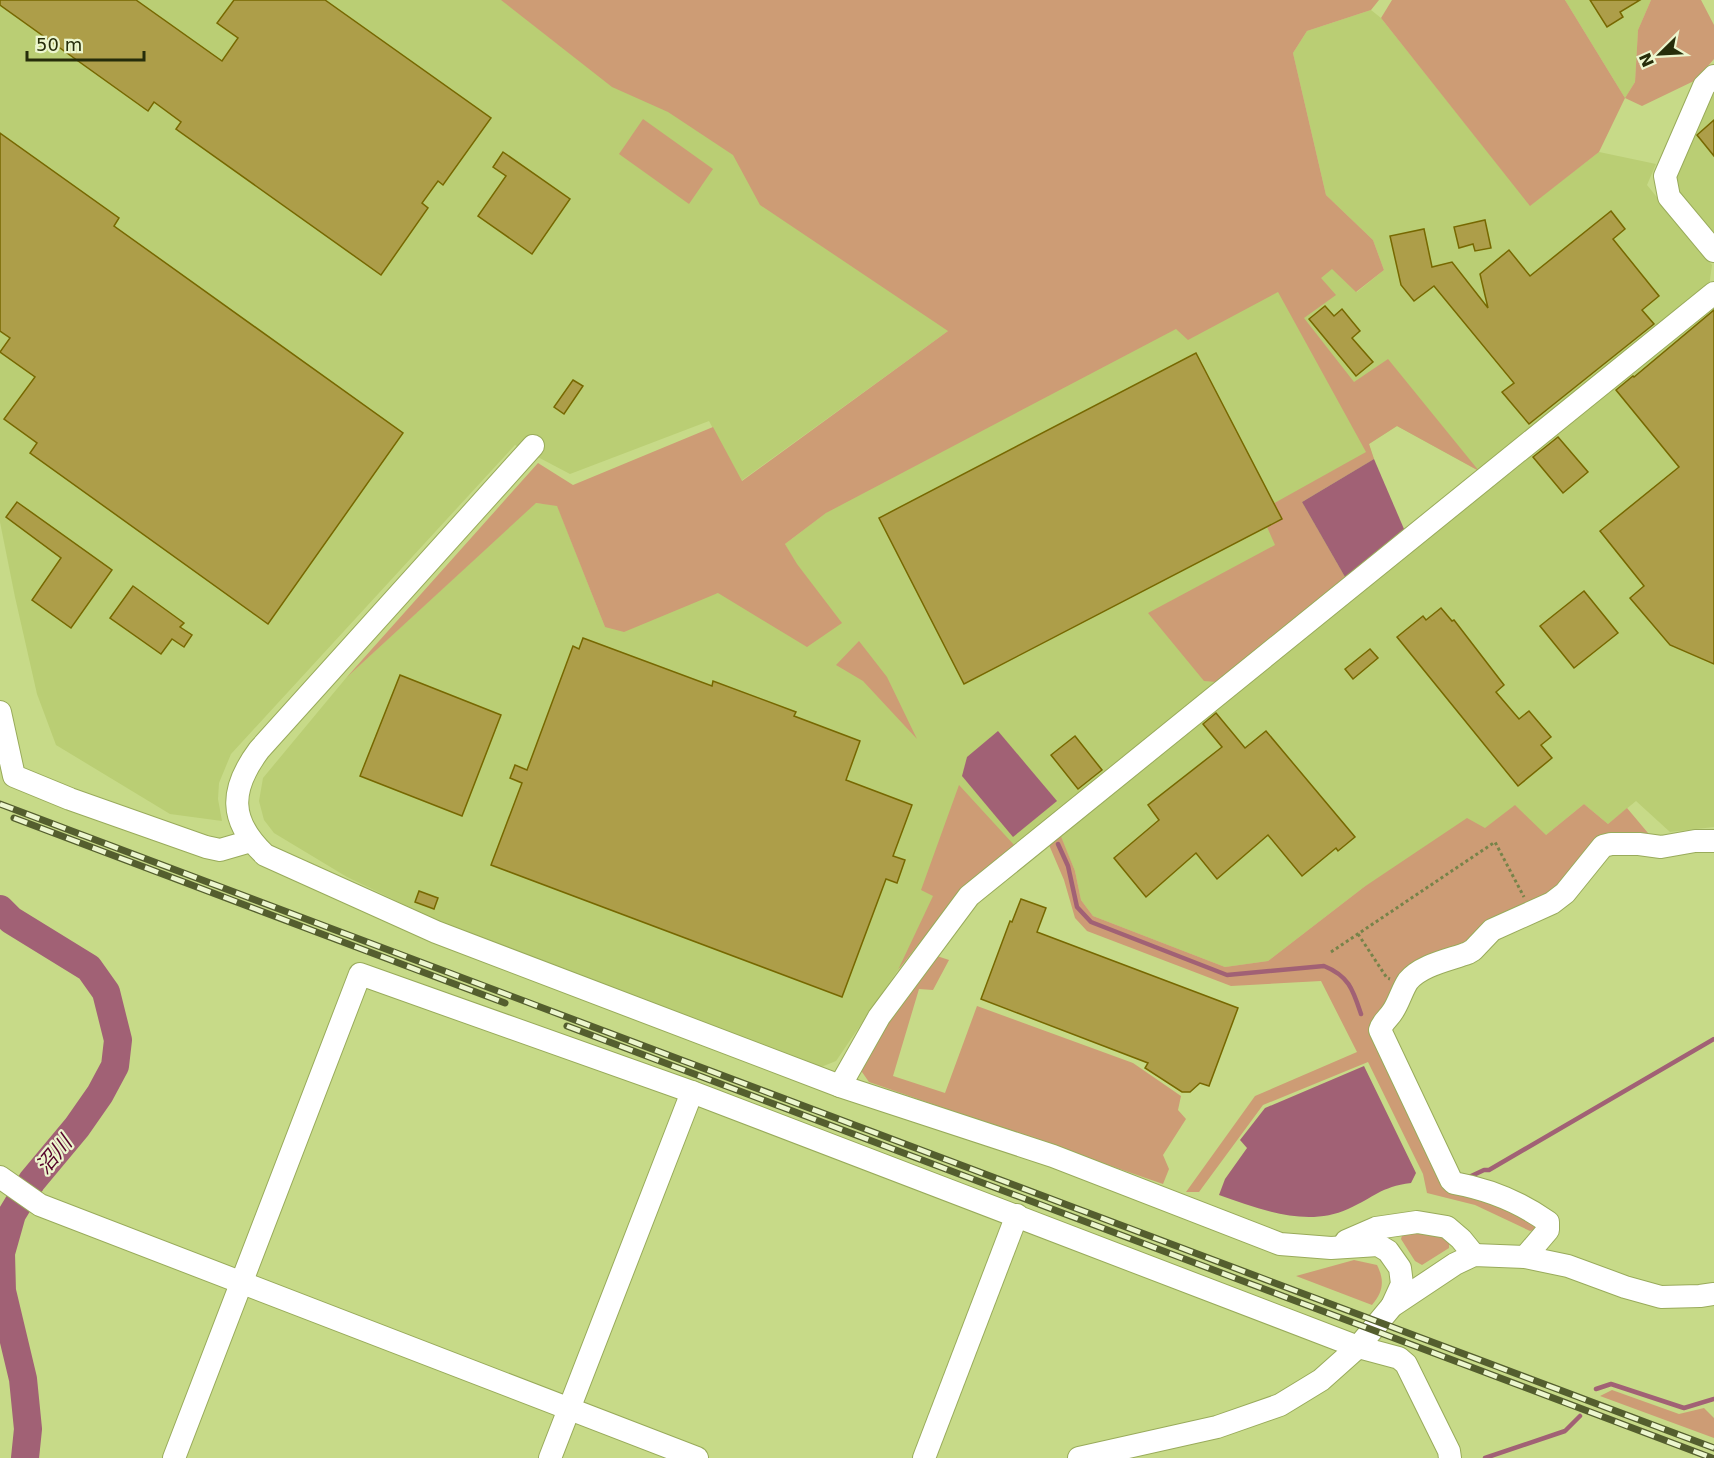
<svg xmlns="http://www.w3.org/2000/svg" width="1714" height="1458" font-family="'DejaVu Sans','Noto Sans JP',sans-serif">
<rect width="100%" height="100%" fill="#c7da88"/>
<!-- built -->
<g fill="#bace74">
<polygon points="0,0 521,0 965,314 948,331 741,481 709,421 570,474 515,445 231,754 219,783 218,799 222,821 170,814 56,745 37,694 15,597 0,522"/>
<polygon points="1565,0 1651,0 1638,30 1635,82 1625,98"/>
<polygon points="1371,10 1381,18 1530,205 1599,152 1656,164 1647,185 1712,265 1709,287 1479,471 1397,426 1369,444 1374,459 1302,501 1345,577 965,885 898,970 836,1061 821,1067 465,934 347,877 274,833 264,820 259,801 263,778 346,678 535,503 557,505 605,627 718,593 796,564 785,544 1023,363 1318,254 1357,292 1384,270 1373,240 1326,195 1293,53 1307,31"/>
<polygon points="1714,89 1714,234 1679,191 1675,173"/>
<polygon points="1714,305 1714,827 1670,832 1636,801 1608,824 1584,804 1546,835 1485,828 1364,887 1268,961 1225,967 1093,916 1081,900 1075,871 1060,835"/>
</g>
<!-- green -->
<g fill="#cd9c75">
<polygon points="501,0 1379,0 1371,10 1307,31 1293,53 1326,195 1373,240 1384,270 1356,292 1332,269 1321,278 1336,295 1304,318 1354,382 1388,359 1479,471 1397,426 1369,444 1374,459 1302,502 1345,577 1217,682 1204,681 1148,613 1275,545 1260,511 1366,452 1278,292 1188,340 1176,329 826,513 785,544 797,564 842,623 807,647 718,593 624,632 605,627 557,506 536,503 346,678 538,463 573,485 713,427 742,481 948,331 760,205 733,155 668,112 612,87"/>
<polygon points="1392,0 1565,0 1625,98 1635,82 1638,30 1651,0 1701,0 1714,25 1714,59 1696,80 1642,106 1625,98 1599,152 1530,206 1381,18"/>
<polygon points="643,119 713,169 689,204 619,154"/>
<polygon points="859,641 887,677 917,739 863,681 836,665"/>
<polygon points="959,785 1015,846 965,885 898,970 933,896 921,890"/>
<polygon points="1584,804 1608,824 1627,808 1648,833 1601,837 1544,899 1465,946 1410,970 1372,1028 1449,1189 1537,1221 1538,1229 1530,1231 1475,1205 1427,1193 1423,1174 1368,1062 1263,1105 1199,1192 1186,1192 1255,1096 1357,1052 1321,981 1231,986 1087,931 1075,918 1064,880 1049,845 1060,834 1075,871 1081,900 1093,916 1225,967 1268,961 1364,887 1467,818 1485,828 1515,805 1546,835"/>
<polygon points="937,956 949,960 933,990 919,989 893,1076 945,1093 977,1006 1133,1063 1181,1096 1178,1110 1186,1119 1163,1155 1169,1169 1163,1184 869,1082 862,1072 864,1054"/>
<polygon points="1424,1229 1449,1238 1449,1248 1422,1265 1415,1261 1401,1239 1403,1232"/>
<path d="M1354,1260L1377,1265C1385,1281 1383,1292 1372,1305L1296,1276Z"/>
<polygon points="1612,1390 1679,1414 1704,1408 1714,1418 1714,1438 1600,1396"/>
</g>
<!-- water -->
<g fill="#a16175">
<polygon points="1374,459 1404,529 1345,577 1302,502"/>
<polygon points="998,731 1057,801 1013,837 962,776 967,757"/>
<path d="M1364,1066L1416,1173L1411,1183C1380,1187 1375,1197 1348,1209C1306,1228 1259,1209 1219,1195L1225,1179L1247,1148L1240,1140L1265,1108Z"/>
</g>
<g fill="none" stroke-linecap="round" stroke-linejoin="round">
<!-- stream -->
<g stroke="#a16175" stroke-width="4.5">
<path d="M1058,844L1068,866L1077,907L1091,922L1227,975L1324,966C1349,976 1353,990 1361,1014"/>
<polyline points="1467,1178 1484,1170 1489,1170 1714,1039"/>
<polyline points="1596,1389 1611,1384 1684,1408 1714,1399"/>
<polyline points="1485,1458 1565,1431 1580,1416"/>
</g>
<!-- river -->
<polyline stroke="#a16175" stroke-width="28" points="0,909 11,920 89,968 106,992 118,1040 115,1066 100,1094 77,1127 32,1181 12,1214 1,1253 2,1291 23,1379 28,1429 25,1458"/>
</g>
<!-- building -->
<g fill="#ad9e49" stroke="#776800" stroke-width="1.5">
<polygon points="0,0 136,0 222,61 238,38 217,23 234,0 325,0 491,118 443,185 438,181 422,203 428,208 381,275 176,129 181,122 154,102 148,111 0,5"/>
<polygon points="1590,0 1640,0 1620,12 1623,17 1607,27"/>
<polygon points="1714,120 1714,156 1697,135"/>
<polygon points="0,133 119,218 114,226 403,433 268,624 30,453 37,443 4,419 35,377 0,352 10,338 0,331"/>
<polygon points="503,152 570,199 532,254 478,216 506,176 493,167"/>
<polygon points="1611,211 1625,229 1613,239 1659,296 1642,310 1654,324 1529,424 1502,392 1514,383 1434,286 1414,301 1401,285 1390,236 1424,229 1432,267 1452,262 1488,308 1480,274 1509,250 1530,276"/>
<polygon points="1485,220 1491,248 1475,251 1473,244 1459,248 1454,227"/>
<polygon points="1325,306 1334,316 1342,309 1360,331 1352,338 1373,362 1356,376 1309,319"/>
<polygon points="1714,310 1714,664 1670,645 1630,598 1644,586 1600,531 1679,467 1616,390 1633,376 1634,377"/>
<polygon points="1196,353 1282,519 964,684 879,518"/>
<polygon points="573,380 583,386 564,414 554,407"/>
<polygon points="1558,437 1588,472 1563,493 1533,457"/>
<polygon points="17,502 112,570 71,628 32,600 61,558 6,517"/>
<polygon points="133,586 184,623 180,627 192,635 184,647 172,639 161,654 110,618"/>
<polygon points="1584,591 1618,633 1574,668 1540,626"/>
<polygon points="1441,608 1452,621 1454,620 1504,685 1496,692 1519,719 1529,711 1551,737 1541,745 1552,758 1518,786 1397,637 1423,616 1426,620"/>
<polygon points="583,638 712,686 713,681 796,712 794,716 860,741 846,780 912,805 893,856 905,860 897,883 886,879 842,997 491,865 522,783 510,778 515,765 527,770 573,646 579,649"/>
<polygon points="1370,649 1378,658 1353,679 1345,669"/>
<polygon points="400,675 501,715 462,816 360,776"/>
<polygon points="1216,713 1245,748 1266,731 1355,837 1338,851 1336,848 1302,876 1268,835 1217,879 1196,853 1146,897 1114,858 1159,820 1148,805 1222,747 1203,724"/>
<polygon points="1075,736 1102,770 1078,789 1051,755"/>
<polygon points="419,891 438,898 434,909 415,902"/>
<polygon points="1021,899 1046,908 1037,932 1238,1008 1209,1086 1200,1083 1190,1092 1182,1092 1145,1068 1148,1063 981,999 1010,921 1012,922"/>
</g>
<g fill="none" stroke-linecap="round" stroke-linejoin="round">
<!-- minor casing -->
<g stroke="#99ab5b" stroke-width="24">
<g id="minor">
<polyline points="1714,76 1704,86 1665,176 1669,197 1714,251"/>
<path d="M533,446L259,750C230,789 228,820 265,855L436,932L840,1086L1053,1156L1280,1244L1331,1248L1378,1245L1388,1251L1400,1268L1402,1284L1392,1306"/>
<polyline points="0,712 14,776 70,799 206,847 220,850 251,841"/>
<polyline points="840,1086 879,1017 969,896 1714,293"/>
<polyline points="0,1177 40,1205 697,1458"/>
<polyline points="1346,1241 1376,1228 1417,1222 1447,1227 1461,1239 1474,1255"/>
<path d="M1525,1257L1548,1230V1222C1520,1202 1487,1189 1454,1183L1451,1180L1380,1030C1382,1022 1389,1018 1393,1011C1399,1002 1402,990 1408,981C1421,965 1449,960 1468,953L1473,950L1492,930L1552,903L1565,893L1603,846L1611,844H1639L1661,847L1695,841H1714"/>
<polyline points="174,1458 360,974 692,1092 1358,1347 1399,1358 1406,1364 1449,1451 1450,1458"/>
<polyline points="550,1458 692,1092"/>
<polyline points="924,1458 1017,1215"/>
<polyline points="1079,1458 1217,1427 1280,1405 1321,1380 1358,1347 1392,1306 1455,1264 1474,1255 1525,1257 1568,1266 1625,1287 1661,1297 1700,1296 1714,1294"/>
</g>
</g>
<!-- path -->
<g stroke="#768349" stroke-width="3" stroke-dasharray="3 3" stroke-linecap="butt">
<polyline points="1358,934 1387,978 1390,979"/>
<polyline points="1331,952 1495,842 1524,897"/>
</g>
<!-- minor -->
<use href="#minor" stroke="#fff" stroke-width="22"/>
<!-- rail casing -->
<g stroke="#545e2e" stroke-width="7">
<g id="rail">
<polyline points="0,804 1714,1448"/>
<polyline points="14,818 505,1003"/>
<polyline points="567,1026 1712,1458"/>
</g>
</g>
<!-- rail -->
<use href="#rail" stroke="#ecf6ce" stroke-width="4.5" stroke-dasharray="14" stroke-linecap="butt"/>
</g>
<g text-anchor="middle" stroke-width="4.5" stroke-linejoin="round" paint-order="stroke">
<!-- water labels -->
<g font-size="21" font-style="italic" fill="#55022a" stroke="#ecf6ce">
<text transform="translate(54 1155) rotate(-50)" y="7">沼川</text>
</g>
</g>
<!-- north arrow -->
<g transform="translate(1660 54) rotate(246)" stroke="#ecf6ce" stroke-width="4.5" paint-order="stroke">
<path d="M0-4.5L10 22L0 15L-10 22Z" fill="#262d0a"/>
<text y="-9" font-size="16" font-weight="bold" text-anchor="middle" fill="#262d0a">N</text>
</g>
<!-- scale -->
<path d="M27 51v9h117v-9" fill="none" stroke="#262d0a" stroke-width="3"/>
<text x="36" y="51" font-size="18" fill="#262d0a" stroke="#ecf6ce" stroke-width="4.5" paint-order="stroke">50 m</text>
</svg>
